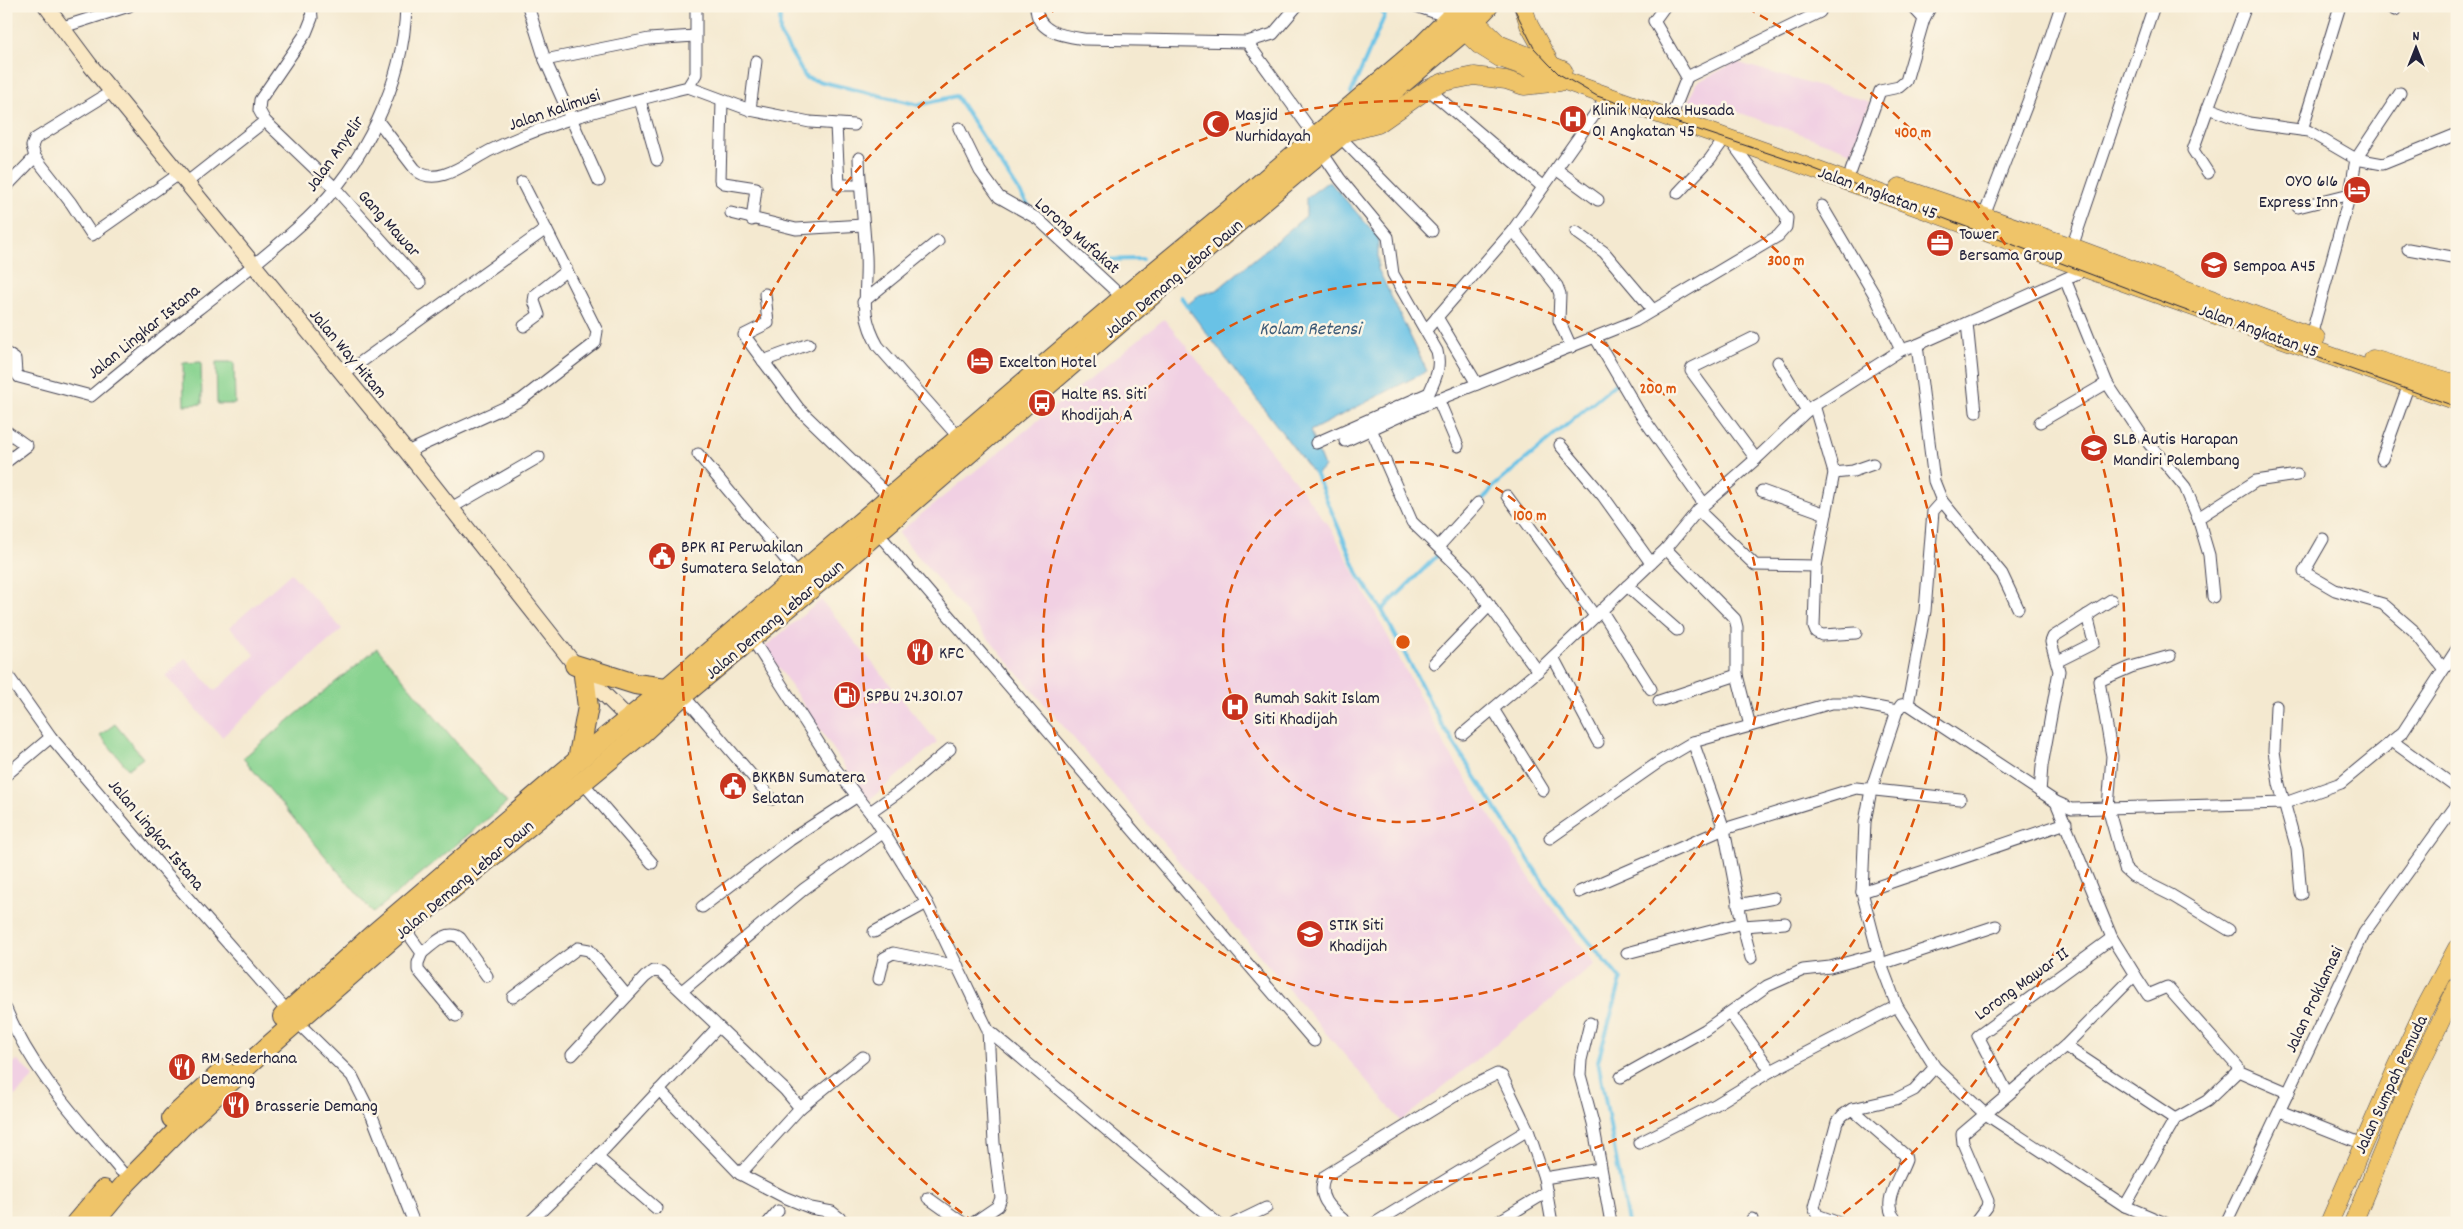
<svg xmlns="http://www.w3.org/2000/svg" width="2463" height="1229" font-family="Dekko,sans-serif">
<rect width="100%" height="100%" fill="#fcf5e5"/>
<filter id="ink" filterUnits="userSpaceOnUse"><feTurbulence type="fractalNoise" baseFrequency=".02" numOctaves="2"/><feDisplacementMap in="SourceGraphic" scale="10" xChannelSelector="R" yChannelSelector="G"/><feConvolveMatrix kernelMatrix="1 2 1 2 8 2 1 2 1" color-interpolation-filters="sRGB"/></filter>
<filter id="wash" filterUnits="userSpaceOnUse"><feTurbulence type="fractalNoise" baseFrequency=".0096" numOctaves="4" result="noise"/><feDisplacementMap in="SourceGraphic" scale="20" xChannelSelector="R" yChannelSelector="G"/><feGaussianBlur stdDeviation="1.12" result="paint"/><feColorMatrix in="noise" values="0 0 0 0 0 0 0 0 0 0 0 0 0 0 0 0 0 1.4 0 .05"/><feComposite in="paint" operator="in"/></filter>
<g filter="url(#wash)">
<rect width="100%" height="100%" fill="#f4e9d0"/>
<!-- built -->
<g fill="#f1d0e3">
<polygon points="1736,62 1870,102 1852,152 1703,100 1699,108 1688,103 1696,83"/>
<polygon points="1164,319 1295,481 1333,532 1447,749 1535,886 1595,964 1401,1121 898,533"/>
<polygon points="291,573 342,629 222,737 166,676 185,658 215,691 255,655 230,627"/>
<polygon points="821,600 937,742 868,801 765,647"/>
<polygon points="17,1060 34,1077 6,1105 6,1070"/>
</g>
<!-- green -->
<g fill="#88d390" stroke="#557a66">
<polygon points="201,362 202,404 184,405 183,363"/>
<polygon points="216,362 234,362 235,404 217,404"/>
<polygon points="377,648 507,803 373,913 243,758"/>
<polygon points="115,724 143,758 128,769 100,735"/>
</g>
<!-- water -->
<polygon fill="#69c2e6" stroke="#467290" points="1329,181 1378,237 1378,269 1427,371 1310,431 1324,467 1317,473 1312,472 1186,306 1199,295 1217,290 1306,216 1306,198"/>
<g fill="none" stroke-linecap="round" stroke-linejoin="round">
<!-- stream -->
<g stroke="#69c2e6" stroke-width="4">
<polyline points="780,6 780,34 806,78 919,105 956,96 1032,211"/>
<polyline points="1351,93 1385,15 1376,6"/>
<polyline points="1086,258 1089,260 1142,259"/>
<polyline points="1181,297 1189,308"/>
<polyline points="1314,470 1359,576 1382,610 1441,723 1555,901 1621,980 1598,1061 1628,1223"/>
<polyline points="1480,504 1492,488 1615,384"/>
<polyline points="1382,610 1441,552"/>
</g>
</g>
</g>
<g filter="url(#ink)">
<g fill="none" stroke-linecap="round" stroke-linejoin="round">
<!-- street casing -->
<g stroke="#424051" stroke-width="13">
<g id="street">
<polyline points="311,6 312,18 306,33 260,100 259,110 265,121 334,187 420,283"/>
<polyline points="528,6 545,60 599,181"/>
<path d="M1036,6C1036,33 1064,36 1084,39L1247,42L1273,34L1297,6"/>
<polyline points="1416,6 1451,18"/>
<polyline points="1665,6 1654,21 1687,77 1674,110"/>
<polyline points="2246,6 2208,108 2249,123 2308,131 2356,159 2383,164 2457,134"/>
<polyline points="2388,6 2395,10"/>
<polyline points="1924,19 1931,6"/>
<polyline points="63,27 129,6"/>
<polyline points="1247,42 1315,136"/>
<polyline points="545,60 649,39 695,36"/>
<polyline points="1687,77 1820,12"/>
<polyline points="688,87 750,110 810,122 854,125"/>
<polyline points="1428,89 1543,187"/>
<polyline points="640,100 657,160"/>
<polyline points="722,101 720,180 724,183 756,188 752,220"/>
<polyline points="2208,108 2193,150 2208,173"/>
<polyline points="750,110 756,61"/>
<path d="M378,121L415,169C436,190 470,160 491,150C553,120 621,104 688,87L696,74V6"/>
<polyline points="836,125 839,185 860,185"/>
<polyline points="959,128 980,171 999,197 1038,219 1123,298"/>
<polyline points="2302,130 2340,6"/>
<polyline points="1339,136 1432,231"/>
<polyline points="35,157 71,203 92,235 179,174"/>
<path d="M859,158C860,191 864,223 866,256C868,293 858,311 878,346L962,441"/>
<polyline points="1556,169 1598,200"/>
<polyline points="1851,171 1880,91 1899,87 1906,81 1924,19 1912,6"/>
<polyline points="522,182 546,229"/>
<polyline points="186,183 265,121"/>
<polyline points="6,187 35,157 32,146 35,139 111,92"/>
<polyline points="1678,193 1710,159 1725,138"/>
<polyline points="1822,206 1874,294 1901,350"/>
<polyline points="2298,207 2350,194"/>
<polyline points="731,213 796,229 863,225"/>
<polyline points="1984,216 2034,86 2061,6"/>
<polyline points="1513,230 1557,286 1560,294 1559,320 1571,347"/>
<polyline points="1576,232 1604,252 1653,310"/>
<polyline points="2072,247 2154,6"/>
<polyline points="2408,249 2457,258"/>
<polyline points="2065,279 2107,383 2141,434 2185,487 2198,518 2209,555 2213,597"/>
<polyline points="765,294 768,323 744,335 799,409 890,497"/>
<polyline points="863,302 938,241"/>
<polyline points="1437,317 1477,384"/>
<polyline points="1967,323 1976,412"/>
<polyline points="524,326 539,315 534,301 535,295 567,270"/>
<polyline points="1426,330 1513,230 1607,97"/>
<polyline points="2311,336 2350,194 2356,159 2400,93"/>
<polyline points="1595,337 1639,412 1704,504"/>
<polyline points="1753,338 1692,368 1691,371 1756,459"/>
<polyline points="1917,345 1934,481 1942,501 2002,574 2018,608"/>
<path d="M6,353L15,359L16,373L19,377L91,396C126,367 161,338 197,310C235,280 273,251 308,218C364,164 404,84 406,6"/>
<polyline points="763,361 809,344"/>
<polyline points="1778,362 1807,411"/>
<polyline points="343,375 546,229 597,331 595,343 521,400 407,452"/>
<polyline points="1438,399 1458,446"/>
<polyline points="1814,405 1834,473 1816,566 1814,627 1816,632 1822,635 1856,633"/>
<polyline points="2040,422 2107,383"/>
<polyline points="1371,429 1412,522 1467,575 1538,671"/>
<polyline points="6,431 27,446 6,462"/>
<polyline points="1345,441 1422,406 1635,321 1778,236 1786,227 1787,218 1730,140"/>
<path d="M1316,443L1429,393C1436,378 1441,367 1437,351L1393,274L1388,237L1340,179L1321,151"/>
<polyline points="1560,445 1603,496 1651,563"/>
<polyline points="698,454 799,575"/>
<polyline points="2382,459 2409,384"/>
<polyline points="1834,473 1853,471 1873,464"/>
<polyline points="1762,491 1826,514"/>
<polyline points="1507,496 1595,616"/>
<polyline points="451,508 539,457"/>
<polyline points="1698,510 1755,565 1816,566"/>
<polyline points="2198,518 2256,481 2297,475"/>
<polyline points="876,531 1314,1041"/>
<polyline points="2323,539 2304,572 2335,590 2383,604 2413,630 2443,668"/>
<polyline points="1438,547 1478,503"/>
<polyline points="1666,549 1735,619 1737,627 1737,675 1750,726"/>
<polyline points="1627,586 1677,630"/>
<polyline points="1601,610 1651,689"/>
<polyline points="749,634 834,767 876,820 927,903 988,1030 1217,1223"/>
<polyline points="2170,656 2131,667 2099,681 2112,756 2108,808 2125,869 2133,876 2171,895 2229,930"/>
<polyline points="1553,657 1598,742"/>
<polyline points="2058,661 2094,643 2087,615"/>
<polyline points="1434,663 1490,605"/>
<polyline points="6,673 51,737 179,888 297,1022 352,1076 372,1116 414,1223"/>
<polyline points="683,695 772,799"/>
<polyline points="1659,701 1737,675"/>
<polyline points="1908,704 1925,611 1933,511 1942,501"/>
<polyline points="2276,706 2274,751 2279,784 2297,849 2301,894"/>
<polyline points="1493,709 1543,790"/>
<polyline points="1463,734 1538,671 1666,549 1698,510 1756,459 1810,408 1901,350 1917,345 2087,269"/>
<polyline points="2392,741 2457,788"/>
<polyline points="6,775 51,737"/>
<polyline points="583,783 652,863"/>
<polyline points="2040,792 2042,766 2059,671 2051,642 2053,637 2111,600"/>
<polyline points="870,812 903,789 950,749"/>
<polyline points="1550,838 1659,762 1693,742 1832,703 1855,703 1897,711"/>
<polyline points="1579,892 1724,829 1856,788 1960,799"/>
<polyline points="1862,892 2066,823"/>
<polyline points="1738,905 1774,898"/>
<polyline points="702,907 790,840 856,797"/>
<polyline points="1742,923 1751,958"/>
<polyline points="1743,926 1785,923"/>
<polyline points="404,928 422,953 418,963 418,970 456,1016"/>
<polyline points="874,932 927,903"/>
<path d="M422,953C432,946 447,928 460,938L487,976"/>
<polyline points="1627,953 1742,923 1724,829 1693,742"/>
<polyline points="1881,964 1996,926"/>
<polyline points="879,979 884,958 893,953 958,966"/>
<polyline points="682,991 804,889 884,832"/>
<polyline points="513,997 578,948 589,950 627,996"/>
<path d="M6,1009C33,1073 77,1118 121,1171"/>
<polyline points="1730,1013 1771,1071"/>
<polyline points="1590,1023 1581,1060 1580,1075 1593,1123 1611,1223"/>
<polyline points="2065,1046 2175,1119"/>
<polyline points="572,1055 645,977 653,971 661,972 785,1090 800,1108 740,1174"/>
<polyline points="2238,1071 2289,1093"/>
<polyline points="1621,1077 1705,1030 1767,986 1803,970 1830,967 1879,954"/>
<polyline points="659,1090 740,1174 784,1197 811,1208 832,1212 846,1223"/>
<polyline points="2008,1094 1978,1036 2112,938"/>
<polyline points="800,1108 863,1057"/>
<path d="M1852,1109L1905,1155L1906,1160C1899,1180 1877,1207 1900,1223"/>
<polyline points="2280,1111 2363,1144"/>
<polyline points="1639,1143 1715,1105 1771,1071 1897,1006"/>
<polyline points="597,1157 656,1208"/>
<polyline points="1544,1178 1600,1169"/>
<polyline points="928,1198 963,1223"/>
<polyline points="2125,1206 2175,1119 2207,1101 2238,1071 2238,1067 2167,987 2148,995 2135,975"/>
<polyline points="529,1223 597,1157 718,1027"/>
<polyline points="768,1223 778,1211"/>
<polyline points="973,1223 998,1206 1001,1198 994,1143 988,1030"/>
<polyline points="1235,1223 1266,1208"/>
<path d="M1347,1223C1332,1210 1315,1198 1325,1176L1466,1089L1497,1074L1502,1076L1528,1130L1544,1178L1552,1223"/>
<polyline points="1375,1223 1528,1130"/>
<polyline points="1496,1223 1547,1192"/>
<polyline points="1751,1223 1752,1219"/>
<polyline points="1839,1223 1817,1215 1814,1207 1837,1122 1843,1115 1852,1109 1896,1099 1914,1090 1935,1067"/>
<polyline points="1975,1223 1987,1207 1988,1201 1963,1143 1962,1134 2065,1046 2135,975 2112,938 2056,802"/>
<polyline points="2165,1223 2125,1206 1984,1113 1935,1067 1897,1006 1881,964 1862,892 1865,822 1871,790 1897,711 1901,705 1908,704 2056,802 2072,809 2285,803 2341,783 2403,732 2457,649"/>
<polyline points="2226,1223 2364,933 2457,804"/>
</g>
</g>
<!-- secondary casing -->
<g stroke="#424051" stroke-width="17">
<polyline id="secondary" points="46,6 90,65 407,452 575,665 636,726"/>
</g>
<!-- primary casing -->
<g stroke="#424051" stroke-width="19">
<g id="primary">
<polyline points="1523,6 1529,25 1551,65"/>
<polyline points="1465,11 1499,44 1563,70"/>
<polyline points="1455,22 1479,45 1500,58 1772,154 2087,269 2457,401"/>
<polyline points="1343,133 1378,124 1428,89 1444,82 1474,76 1506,80 1524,86 1560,82"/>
<polyline points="1899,187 2072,247 2316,338"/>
<polyline points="2373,359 2457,384"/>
<polyline points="2329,1223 2397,1067 2424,1010 2457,948"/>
<polyline points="2353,1223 2410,1085 2457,987"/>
</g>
</g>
<!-- highway casing -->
<g stroke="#424051" stroke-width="22">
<g id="highway">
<polyline points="575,665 635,684 667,688"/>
<polyline points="578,760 588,707 584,676"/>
<polyline points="283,1017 374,934 578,760 667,688 1123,298 1225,214 1423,45 1462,6"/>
<polyline points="172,1118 224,1070"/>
<polyline points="76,1223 104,1190"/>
<polyline points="93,1223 127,1182 183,1125 271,1044 404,928 642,733 683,695 844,561 1161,287 1465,30 1488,6"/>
</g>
</g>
<!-- street -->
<use href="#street" stroke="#fff" stroke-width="11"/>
<!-- secondary -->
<use href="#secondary" stroke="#f9e7c3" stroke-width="15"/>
<!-- primary -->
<use href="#primary" stroke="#efc469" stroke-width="18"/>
<!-- highway -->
<use href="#highway" stroke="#efc469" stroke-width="20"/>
<!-- tram -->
<polyline stroke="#22223b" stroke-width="1" points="1513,6 1534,48 1548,63 1559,74 1597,96 1804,165 2179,308 2457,407"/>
</g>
</g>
<!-- distance rings -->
<g fill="none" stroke="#de560e" stroke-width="2.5" stroke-dasharray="9 6">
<circle cx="1403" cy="642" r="180"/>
<circle cx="1403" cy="642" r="360"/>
<circle cx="1403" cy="642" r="541"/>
<path d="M974 1222A721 721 0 0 1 1059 8M1747 8A721 721 0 0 1 1832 1222"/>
</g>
<!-- icons -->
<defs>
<g id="hospital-disc" transform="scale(1.4375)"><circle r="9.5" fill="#c8321e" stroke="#fcf5e5"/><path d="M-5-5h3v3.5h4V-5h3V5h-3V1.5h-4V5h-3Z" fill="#fff"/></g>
<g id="mosque-disc" transform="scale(1.4375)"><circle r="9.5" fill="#c8321e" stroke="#fcf5e5"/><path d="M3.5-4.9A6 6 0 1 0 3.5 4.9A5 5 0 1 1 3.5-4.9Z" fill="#fff"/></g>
<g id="hotel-disc" transform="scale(1.4375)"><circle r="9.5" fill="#c8321e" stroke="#fcf5e5"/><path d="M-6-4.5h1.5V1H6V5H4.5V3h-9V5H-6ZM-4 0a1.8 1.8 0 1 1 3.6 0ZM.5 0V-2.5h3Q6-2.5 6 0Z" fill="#fff"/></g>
<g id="office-disc" transform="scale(1.4375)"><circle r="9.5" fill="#c8321e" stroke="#fcf5e5"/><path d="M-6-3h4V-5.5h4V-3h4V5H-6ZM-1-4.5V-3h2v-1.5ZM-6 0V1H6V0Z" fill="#fff"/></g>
<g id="school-disc" transform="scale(1.4375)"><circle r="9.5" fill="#c8321e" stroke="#fcf5e5"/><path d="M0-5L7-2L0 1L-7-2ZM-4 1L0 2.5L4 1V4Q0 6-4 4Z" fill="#fff"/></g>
<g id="bus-disc" transform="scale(1.4375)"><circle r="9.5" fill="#c8321e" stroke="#fcf5e5"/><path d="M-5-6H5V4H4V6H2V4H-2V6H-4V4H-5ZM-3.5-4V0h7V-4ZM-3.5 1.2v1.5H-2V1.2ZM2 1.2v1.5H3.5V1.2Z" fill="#fff"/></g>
<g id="civic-disc" transform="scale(1.4375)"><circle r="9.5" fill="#c8321e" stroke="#fcf5e5"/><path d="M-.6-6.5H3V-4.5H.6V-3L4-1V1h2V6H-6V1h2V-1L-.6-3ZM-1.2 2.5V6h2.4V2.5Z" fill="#fff"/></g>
<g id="restaurant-disc" transform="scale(1.4375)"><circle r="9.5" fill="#c8321e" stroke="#fcf5e5"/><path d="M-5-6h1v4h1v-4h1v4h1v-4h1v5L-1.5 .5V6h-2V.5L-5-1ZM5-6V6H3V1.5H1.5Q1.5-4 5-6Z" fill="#fff"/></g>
<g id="fuel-disc" transform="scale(1.4375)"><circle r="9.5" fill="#c8321e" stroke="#fcf5e5"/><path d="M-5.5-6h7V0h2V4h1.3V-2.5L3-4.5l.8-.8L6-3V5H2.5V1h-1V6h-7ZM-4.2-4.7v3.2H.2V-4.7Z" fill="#fff"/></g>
<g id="university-disc" transform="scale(1.4375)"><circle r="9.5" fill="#c8321e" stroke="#fcf5e5"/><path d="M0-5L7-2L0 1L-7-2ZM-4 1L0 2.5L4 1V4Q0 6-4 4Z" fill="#fff"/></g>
</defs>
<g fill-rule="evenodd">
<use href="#hospital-disc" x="1573" y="119"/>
<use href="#mosque-disc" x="1216" y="124"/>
<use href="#hotel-disc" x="2357" y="190"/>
<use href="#office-disc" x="1940" y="243"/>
<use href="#school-disc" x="2214" y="265"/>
<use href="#hotel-disc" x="980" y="361"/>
<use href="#bus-disc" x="1042" y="403"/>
<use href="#school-disc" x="2094" y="448"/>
<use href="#civic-disc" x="662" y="556"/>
<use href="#restaurant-disc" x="920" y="652"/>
<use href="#fuel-disc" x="847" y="695"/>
<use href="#hospital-disc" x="1235" y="707"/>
<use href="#civic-disc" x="733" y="786"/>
<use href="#university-disc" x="1310" y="934"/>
<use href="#restaurant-disc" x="182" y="1067"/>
<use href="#restaurant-disc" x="236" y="1105"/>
</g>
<g text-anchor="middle" stroke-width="5" stroke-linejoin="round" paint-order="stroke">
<!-- street labels -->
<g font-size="18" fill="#22223b" stroke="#fcf5e5">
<text transform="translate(554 109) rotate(-19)" y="6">Jalan Kalimusi</text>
<text transform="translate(334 153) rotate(-55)" y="6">Jalan Anyelir</text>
<text transform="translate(1878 192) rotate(20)" y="6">Jalan Angkatan 45</text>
<text transform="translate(390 223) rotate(48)" y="6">Gang Mawar</text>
<text transform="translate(1078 235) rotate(41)" y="6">Lorong Mufakat</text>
<text transform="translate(1173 278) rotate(-40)" y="6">Jalan Demang Lebar Daun</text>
<text transform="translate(2259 330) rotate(20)" y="6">Jalan Angkatan 45</text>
<text transform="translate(143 331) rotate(-39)" y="6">Jalan Lingkar Istana</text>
<text transform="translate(349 353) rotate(50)" y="6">Jalan Way Hitam</text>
<text transform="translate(774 619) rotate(-40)" y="6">Jalan Demang Lebar Daun</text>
<text transform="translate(157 834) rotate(50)" y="6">Jalan Lingkar Istana</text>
<text transform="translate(464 879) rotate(-40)" y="6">Jalan Demang Lebar Daun</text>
<text transform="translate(2021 983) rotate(-36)" y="6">Lorong Mawar II</text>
<text transform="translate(2313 999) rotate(-65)" y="6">Jalan Proklamasi</text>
<text transform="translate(2390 1084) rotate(-65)" y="6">Jalan Sumpah Pemuda</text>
</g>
<!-- poi labels -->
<g font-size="18" fill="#22223b" stroke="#fcf5e5" text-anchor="start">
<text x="1592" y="115">Klinik Nayaka Husada<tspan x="1592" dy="21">01 Angkatan 45</tspan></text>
<text x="1235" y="120">Masjid<tspan x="1235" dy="21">Nurhidayah</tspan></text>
<text x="2338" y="186" text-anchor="end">OYO 616<tspan x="2338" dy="21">Express Inn</tspan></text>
<text x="1959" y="239">Tower<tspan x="1959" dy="21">Bersama Group</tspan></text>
<text x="2233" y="271">Sempoa A45</text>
<text x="999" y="367">Excelton Hotel</text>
<text x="1061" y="399">Halte RS. Siti<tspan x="1061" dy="21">Khodijah A</tspan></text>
<text x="2113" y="444">SLB Autis Harapan<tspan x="2113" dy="21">Mandiri Palembang</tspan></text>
<text x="681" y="552">BPK RI Perwakilan<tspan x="681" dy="21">Sumatera Selatan</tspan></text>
<text x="939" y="658">KFC</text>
<text x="866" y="701">SPBU 24.301.07</text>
<text x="1254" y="703">Rumah Sakit Islam<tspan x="1254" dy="21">Siti Khadijah</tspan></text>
<text x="752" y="782">BKKBN Sumatera<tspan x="752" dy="21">Selatan</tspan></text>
<text x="1329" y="930">STIK Siti<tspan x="1329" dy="21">Khadijah</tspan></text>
<text x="201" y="1063">RM Sederhana<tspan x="201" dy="21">Demang</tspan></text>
<text x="255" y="1111">Brasserie Demang</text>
</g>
<!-- water labels -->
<g font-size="19" font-style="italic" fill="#3b5a77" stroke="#fcf5e5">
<text x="1310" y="334">Kolam Retensi</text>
</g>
</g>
<circle cx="1403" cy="642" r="8" fill="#de560e" stroke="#fcf5e5" stroke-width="2.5"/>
<g font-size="15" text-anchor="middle" font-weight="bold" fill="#de560e" stroke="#fcf5e5" stroke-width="5" stroke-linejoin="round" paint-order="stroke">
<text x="1913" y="137">400 m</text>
<text x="1786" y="265">300 m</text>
<text x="1658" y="393">200 m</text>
<text x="1530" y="520">100 m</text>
</g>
<!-- margin -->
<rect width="2463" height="1229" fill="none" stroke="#fcf5e5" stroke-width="25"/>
<!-- north arrow -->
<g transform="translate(2416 48)" stroke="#fcf5e5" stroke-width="4" paint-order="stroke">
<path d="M0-4L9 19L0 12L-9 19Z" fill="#22223b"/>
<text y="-8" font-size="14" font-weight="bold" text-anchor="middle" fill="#22223b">N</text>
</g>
</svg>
